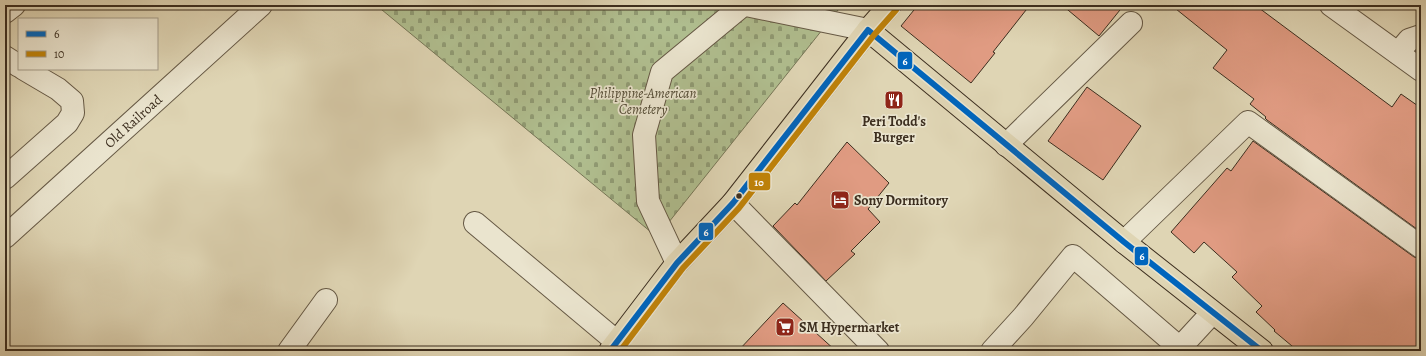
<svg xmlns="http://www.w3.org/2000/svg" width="1426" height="356" font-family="Alegreya,serif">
<defs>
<pattern id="cemetery-stones" width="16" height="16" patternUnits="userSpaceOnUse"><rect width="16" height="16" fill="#b0be8f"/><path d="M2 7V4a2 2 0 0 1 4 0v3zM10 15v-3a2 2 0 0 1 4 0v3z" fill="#909b74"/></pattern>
</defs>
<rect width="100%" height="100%" fill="#dfd5b4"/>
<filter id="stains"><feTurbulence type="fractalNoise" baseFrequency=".005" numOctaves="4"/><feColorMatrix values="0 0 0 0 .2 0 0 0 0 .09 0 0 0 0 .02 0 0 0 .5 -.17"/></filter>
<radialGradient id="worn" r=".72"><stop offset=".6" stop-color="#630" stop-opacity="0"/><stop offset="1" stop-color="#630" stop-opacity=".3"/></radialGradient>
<!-- cemetery -->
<polygon fill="url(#cemetery-stones)" stroke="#767657" points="376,5 842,5 657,237"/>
<!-- building -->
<g fill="#e09b82" stroke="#3c2e1f">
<polygon points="918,5 1030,5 993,52 995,53 971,83 901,26"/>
<polygon points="1062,5 1124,5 1099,36"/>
<polygon points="1171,5 1255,5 1392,107 1401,94 1421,108 1421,232 1267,120 1265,118 1266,117 1250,104 1254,99 1213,68 1227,50"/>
<polygon points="1087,87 1141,126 1103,180 1048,141"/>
<polygon points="1253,141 1414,257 1421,259 1421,351 1298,351 1274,331 1275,330 1256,312 1262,306 1232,277 1237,272 1204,242 1194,253 1171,232 1227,168 1231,171"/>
<polygon points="847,142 889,183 868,209 880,222 851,251 855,254 826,281 773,226 795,203 797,205"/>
<polygon points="783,303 836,351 738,351"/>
</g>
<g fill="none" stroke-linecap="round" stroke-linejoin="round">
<!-- minor casing -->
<g stroke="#655844" stroke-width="24">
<g id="minor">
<polyline points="746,5 868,30"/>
<polyline points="1331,5 1421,70"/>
<polyline points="5,12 14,5"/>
<polyline points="1398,53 1409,40 1421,36"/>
<polyline points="5,57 19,66"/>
<polyline points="1006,145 1131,23"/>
<polyline points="5,178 67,123 73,113 72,101 58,89 24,69"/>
<polyline points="733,203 878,351"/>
<polyline points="475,223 617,342"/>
<polyline points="5,237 261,5"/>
<polyline points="1124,242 1248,122 1421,247"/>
<polyline points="677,263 648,201 644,135 662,72 743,5"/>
<polyline points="289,351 326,300"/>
<polyline points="992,351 1023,317 1073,256 1180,348"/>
<polyline points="1177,351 1212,313"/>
</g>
</g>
<!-- major casing -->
<g stroke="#3c2e1f" stroke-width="24">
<g id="major">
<polyline points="868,30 1124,242 1262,351"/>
<polyline points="610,351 677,263 733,203 868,30 890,5"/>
</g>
</g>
<!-- minor -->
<use href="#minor" stroke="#eae4ce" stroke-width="22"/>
<!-- major -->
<use href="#major" stroke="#dfd5b4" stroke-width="22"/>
<!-- bus-1 casing -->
<g stroke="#eae4ce" stroke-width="9">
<polyline id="bus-1" points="610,351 677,263 733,203 868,30 1124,242 1262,351"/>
</g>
<!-- bus-2 casing -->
<g stroke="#eae4ce" stroke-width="9">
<polyline id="bus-2" points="620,351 683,268 739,208 874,35 896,10"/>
</g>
<!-- bus-1 -->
<use href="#bus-1" stroke="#0065bd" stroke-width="6"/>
<!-- bus-2 -->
<use href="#bus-2" stroke="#bf8209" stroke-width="6"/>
</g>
<!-- icons -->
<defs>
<g id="restaurant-square" transform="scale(1)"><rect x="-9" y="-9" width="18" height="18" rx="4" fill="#8f2418" stroke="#eae4ce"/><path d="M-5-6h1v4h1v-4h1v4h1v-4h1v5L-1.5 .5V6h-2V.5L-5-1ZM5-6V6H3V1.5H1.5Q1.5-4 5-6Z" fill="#fff"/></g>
<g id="hotel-square" transform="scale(1)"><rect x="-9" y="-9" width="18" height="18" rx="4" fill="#8f2418" stroke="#eae4ce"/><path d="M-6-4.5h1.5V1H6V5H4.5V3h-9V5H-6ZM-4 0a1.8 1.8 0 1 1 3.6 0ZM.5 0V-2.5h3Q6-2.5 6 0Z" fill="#fff"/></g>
<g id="supermarket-square" transform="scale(1)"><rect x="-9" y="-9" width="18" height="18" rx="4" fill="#8f2418" stroke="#eae4ce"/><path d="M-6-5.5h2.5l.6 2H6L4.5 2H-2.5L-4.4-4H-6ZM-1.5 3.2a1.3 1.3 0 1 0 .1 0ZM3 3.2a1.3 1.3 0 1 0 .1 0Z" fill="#fff"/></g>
</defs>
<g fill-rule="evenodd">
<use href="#restaurant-square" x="894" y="100"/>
<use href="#hotel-square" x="840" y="200"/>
<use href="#supermarket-square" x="785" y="327"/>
</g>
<!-- markers -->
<circle fill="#3c2e1f" stroke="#eae4ce" stroke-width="1.5" cx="739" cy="196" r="3.5"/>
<g text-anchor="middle" stroke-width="3.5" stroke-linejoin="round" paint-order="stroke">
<!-- park labels -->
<g font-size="14" font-style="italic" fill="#534b35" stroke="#eae4ce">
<text x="643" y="98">Philippine-American<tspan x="643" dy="16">Cemetery</tspan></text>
</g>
<!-- street labels -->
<g font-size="14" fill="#3c2e1f" stroke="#eae4ce">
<text transform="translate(133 121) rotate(-42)" y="5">Old Railroad</text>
</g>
<!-- poi labels -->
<g font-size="14" font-weight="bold" fill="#3c2e1f" stroke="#eae4ce" text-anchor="start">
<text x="894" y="126" text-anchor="middle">Peri Todd's<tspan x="894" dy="16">Burger</tspan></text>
<text x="854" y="205">Sony Dormitory</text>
<text x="799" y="332">SM Hypermarket</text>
</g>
</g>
<g stroke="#eae4ce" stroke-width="1.5">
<rect x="897" y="51" width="16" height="19" rx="4" fill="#0065bd"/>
<rect x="748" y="172" width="23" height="19" rx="4" fill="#bf8209"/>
<rect x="698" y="222" width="16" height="19" rx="4" fill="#0065bd"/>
<rect x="1134" y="246" width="15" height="20" rx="4" fill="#0065bd"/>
</g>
<g font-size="11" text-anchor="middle" font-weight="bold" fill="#fff">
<text x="905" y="65">6</text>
<text x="759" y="186">10</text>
<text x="706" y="236">6</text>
<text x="1142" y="260">6</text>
</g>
<!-- margin -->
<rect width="1426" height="356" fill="none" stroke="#dfd5b4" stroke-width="20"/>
<rect x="6" y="6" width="1414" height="344" fill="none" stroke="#3c2e1f" stroke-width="2"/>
<rect x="10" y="10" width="1406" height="336" fill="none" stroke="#3c2e1f"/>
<!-- legend -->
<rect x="18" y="18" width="140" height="52" fill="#eae4ce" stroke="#a49b88"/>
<rect x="26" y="31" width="20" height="6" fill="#0065bd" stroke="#a49b88"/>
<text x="54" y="38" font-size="12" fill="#3c2e1f">6</text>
<rect x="26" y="51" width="20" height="6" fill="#bf8209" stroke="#a49b88"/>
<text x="54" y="58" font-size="12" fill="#3c2e1f">10</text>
<rect width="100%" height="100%" filter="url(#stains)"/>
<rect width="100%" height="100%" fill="url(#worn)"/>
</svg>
